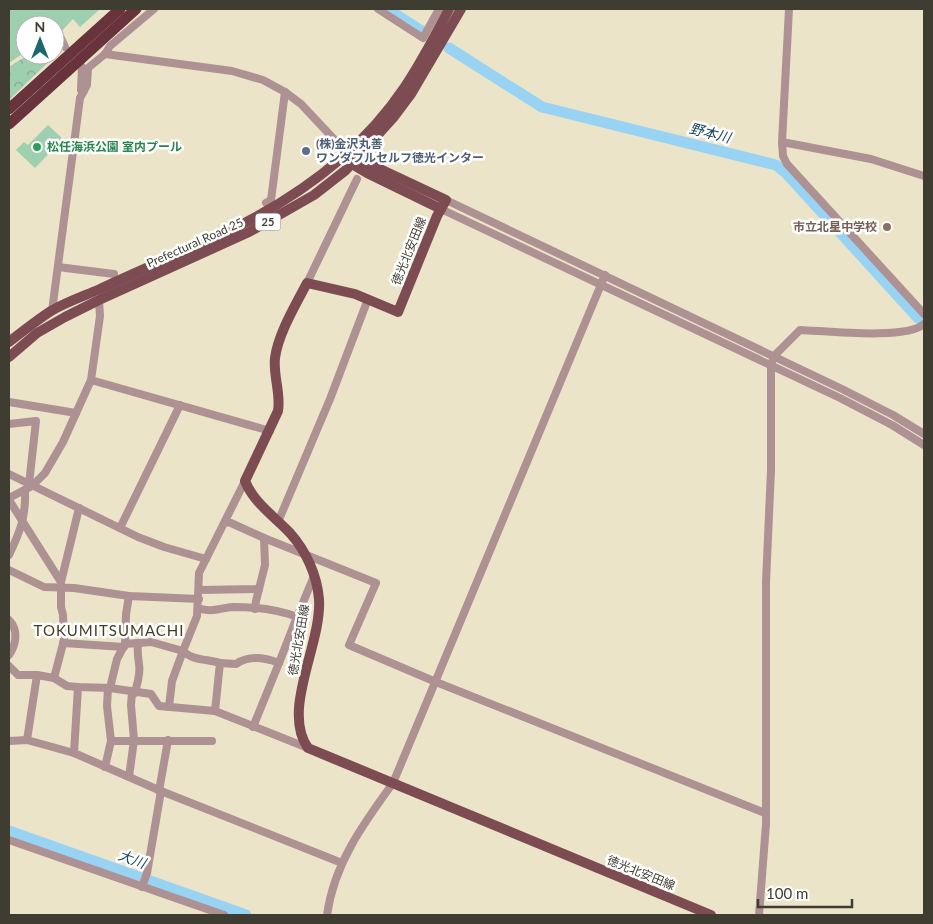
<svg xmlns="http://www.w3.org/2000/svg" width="933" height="924" font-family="Lato,'Noto Sans JP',sans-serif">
<defs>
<pattern id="forest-crowns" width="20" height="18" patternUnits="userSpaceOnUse" patternTransform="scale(1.25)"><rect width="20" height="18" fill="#9ecfaf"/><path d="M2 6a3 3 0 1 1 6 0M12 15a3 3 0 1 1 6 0" fill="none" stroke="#82a98f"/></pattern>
</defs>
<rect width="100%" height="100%" fill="#ece4c8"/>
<!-- green -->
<g fill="#9ecfaf">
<polygon points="9,9 100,9 80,27 73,19 55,38 55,25 25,25 25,52 9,63"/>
<polygon points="48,125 63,139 35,168 16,150 24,142 28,145"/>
</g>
<!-- forest -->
<polygon fill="url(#forest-crowns)" points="57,37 62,49 9,100 9,67 28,55 55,55 55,38"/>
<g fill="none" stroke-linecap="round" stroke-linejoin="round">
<!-- river -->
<g stroke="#98d3f4" stroke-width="11">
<polyline points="387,9 423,32"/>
<polyline points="449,48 542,107 776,165 787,174 918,318"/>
<polyline points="9,831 246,915"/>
</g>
<!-- minor -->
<g stroke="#ad9193" stroke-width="8">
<polyline points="378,9 423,38 439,9"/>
<polyline points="789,9 782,142 783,156 787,164 924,314"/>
<polyline points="57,30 65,47"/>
<polyline points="105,54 110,46 154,9"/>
<polyline points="82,67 81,90 84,91"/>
<polyline points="782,142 871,159 924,176"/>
<polyline points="446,200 842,389 893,415 924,434"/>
<polyline points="266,203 271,200 285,92"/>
<polyline points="441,209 840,398 892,425 924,445"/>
<polyline points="58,267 114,274"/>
<polyline points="307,283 357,179"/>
<polyline points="52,311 80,98 87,85 88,68 105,54 232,71 263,80 285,92 301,104 348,154"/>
<polyline points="91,380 270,431"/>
<polyline points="9,402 76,413"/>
<polyline points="9,424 36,421 29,484"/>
<polyline points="9,474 138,537 164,547 206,559"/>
<polyline points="9,498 32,486 45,473 63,442 91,380 100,316 99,300"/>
<polyline points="9,500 61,582 61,607 63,615 64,640 54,678"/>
<polyline points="278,522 330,399 368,299"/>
<polyline points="120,528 180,405"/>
<polyline points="264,538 376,583 349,645 436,682 765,813"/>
<path d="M9,555C20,532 26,517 25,490"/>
<polyline points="9,570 44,587 74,588 129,596 199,599"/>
<polyline points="61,582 79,508"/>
<polyline points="199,590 259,589 265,565 264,538 231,523 225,522"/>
<polyline points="129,596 126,614 125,644 151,642 183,651 172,681 169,707"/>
<path d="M198,608C211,613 220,608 233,607C254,607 277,609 297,617L314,576"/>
<polyline points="255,609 256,601 259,589"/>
<path d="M9,620C19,630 16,645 9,655"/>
<polyline points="63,643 124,647"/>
<path d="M220,663L236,664C249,655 266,658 279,663L253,727"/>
<polyline points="279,663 297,617"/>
<polyline points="9,666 18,675 37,675 54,678 67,686 78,687 110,688 151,694 159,706 215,711 308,748"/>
<polyline points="110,688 117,659 125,644"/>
<path d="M135,693C137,684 141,673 139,664C138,656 137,651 138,643"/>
<path d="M215,711L220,663C208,659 193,661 183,651L197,616L199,573L245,481"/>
<polyline points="27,740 37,675"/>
<polyline points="9,741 27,740 74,753 161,791 342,863"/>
<polyline points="111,741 212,741"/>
<polyline points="74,753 78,687"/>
<polyline points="105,767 111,741 107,706 108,688"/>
<polyline points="129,777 134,740 131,705 132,692"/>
<polyline points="159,791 168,740"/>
<polyline points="9,840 224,915"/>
<polyline points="142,887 147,873 161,791"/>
<path d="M327,915C334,864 363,824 393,783L605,275"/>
<path d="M759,915L766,824V582L771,470V365L774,356L800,330C827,331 906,340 924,324"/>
</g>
<!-- major -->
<g stroke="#7c4c52" stroke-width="10">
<path d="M348,154L446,200L437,216L398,312L355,294L307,283C296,304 278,334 275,358C273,376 281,393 278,411L245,481C254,503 274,516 290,533C306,551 317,575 319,599C322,644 281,710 308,748L711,915"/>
<polyline points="349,157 352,164 367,173 441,209"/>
<path d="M9,342C22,332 37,320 51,311C66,302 84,296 100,289C136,272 174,256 210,240C287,205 357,158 404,88C421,63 435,36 449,9"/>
<polyline points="9,357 37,333 65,317 99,300 249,232 314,195 346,170 393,118 411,94 461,9"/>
</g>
<!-- highway -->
<g stroke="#69333b" stroke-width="11">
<polyline points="9,109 120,9"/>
<polyline points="9,124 136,9"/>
</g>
</g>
<!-- markers -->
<circle fill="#2e9e5b" stroke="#fff" stroke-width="2" cx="37" cy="147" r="5"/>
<circle fill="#5c6f8a" stroke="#fff" stroke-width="2" cx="306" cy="151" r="5"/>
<circle fill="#8d6e63" stroke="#fff" stroke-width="2" cx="887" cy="227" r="5"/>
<g text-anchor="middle" stroke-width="5" stroke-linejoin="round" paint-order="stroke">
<!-- shield labels -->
<rect fill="#fff" stroke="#79766f" stroke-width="1" x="255.5" y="213.5" width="25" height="17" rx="4"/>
<g font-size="11" font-weight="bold" fill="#3f3c31">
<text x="268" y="226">25</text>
</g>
<!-- service labels -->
<g font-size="12" font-weight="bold" fill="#4e5e75" stroke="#fff" text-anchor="start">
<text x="316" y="148">(株)金沢丸善<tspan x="316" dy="14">ワンダフルセルフ徳光インター</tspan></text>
</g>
<!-- leisure labels -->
<g font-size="12" font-weight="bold" fill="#27864d" stroke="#fff" text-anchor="start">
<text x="47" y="151">松任海浜公園 室内プール</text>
</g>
<!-- education labels -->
<g font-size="12" font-weight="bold" fill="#785e54" stroke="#fff" text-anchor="end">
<text x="877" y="231">市立北星中学校</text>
</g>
<!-- street labels -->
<g font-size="12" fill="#3f3c31" stroke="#fff">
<text transform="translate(195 243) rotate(-24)" y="4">Prefectural Road 25</text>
<text transform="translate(409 251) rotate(-68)" y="4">徳光北安田線</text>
<text transform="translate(299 640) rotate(-80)" y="4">徳光北安田線</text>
<text transform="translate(641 873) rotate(22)" y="4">徳光北安田線</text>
</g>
<!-- water labels -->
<g font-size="14" font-style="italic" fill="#18475e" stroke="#fff">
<text transform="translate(710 133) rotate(14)" y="5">野本川</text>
<text transform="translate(132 859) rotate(20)" y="5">大川</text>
</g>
<!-- quarter labels -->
<g font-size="15" letter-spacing="1" fill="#433c25" stroke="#fff">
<text x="109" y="636">TOKUMITSUMACHI</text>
</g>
</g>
<!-- border -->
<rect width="933" height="924" fill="none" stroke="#3f3c31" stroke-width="20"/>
<!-- north arrow -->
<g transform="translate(40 40)"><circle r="24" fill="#ffffff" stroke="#b2b1ad"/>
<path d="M0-4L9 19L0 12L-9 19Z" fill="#1b676f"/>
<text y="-8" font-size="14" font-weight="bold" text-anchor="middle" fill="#3f3c31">N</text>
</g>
<!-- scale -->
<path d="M758 899v8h94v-8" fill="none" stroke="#3f3c31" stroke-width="2.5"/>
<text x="766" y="899" font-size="15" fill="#3f3c31" stroke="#ffffff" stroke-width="4" paint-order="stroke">100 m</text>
</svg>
